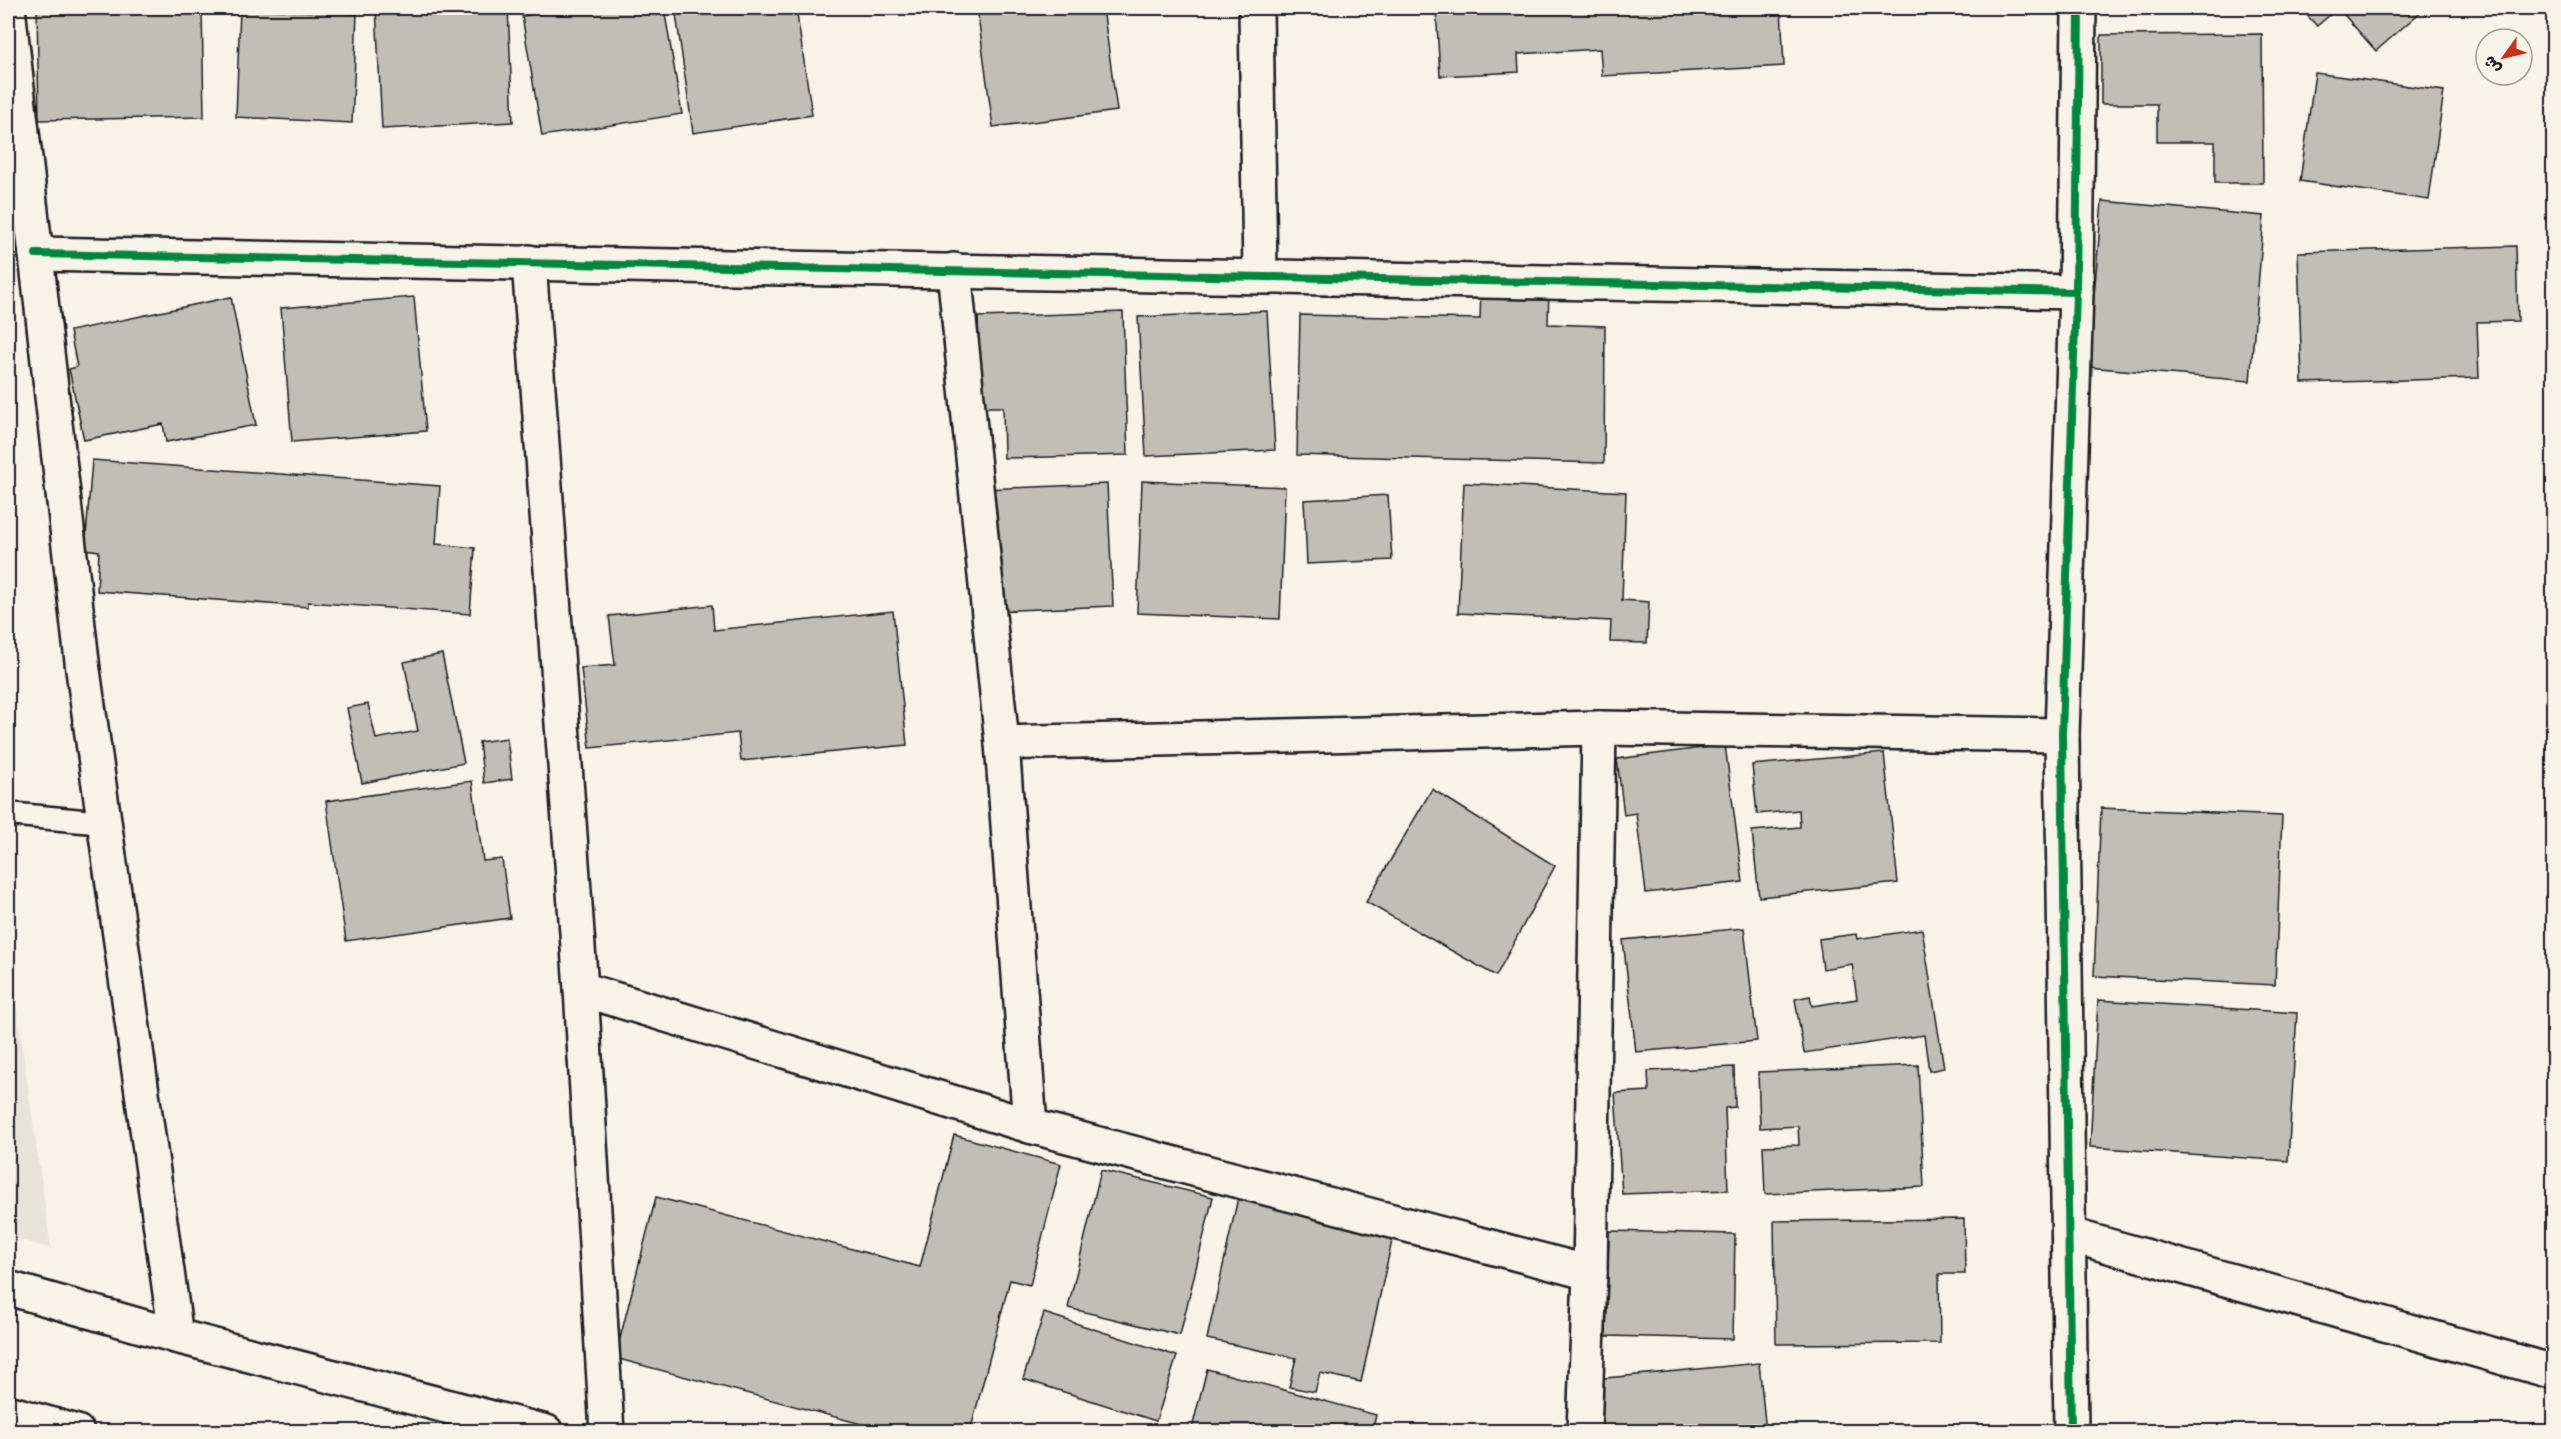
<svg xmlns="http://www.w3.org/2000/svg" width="2561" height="1439" font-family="'Balsamiq Sans','Playpen Sans Arabic',sans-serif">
<rect width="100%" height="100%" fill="#f7f3e8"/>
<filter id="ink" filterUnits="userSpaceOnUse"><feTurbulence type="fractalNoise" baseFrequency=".0167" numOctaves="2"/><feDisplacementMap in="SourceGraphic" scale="12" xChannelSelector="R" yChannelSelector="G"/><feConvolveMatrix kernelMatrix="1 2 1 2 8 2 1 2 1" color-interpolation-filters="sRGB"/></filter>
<g filter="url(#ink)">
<!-- built -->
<polygon fill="#e6e3d9" points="8,946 51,1249 8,1236"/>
<!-- building -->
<g fill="#c0beb5" stroke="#1c1c1c" stroke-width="1.5">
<polygon points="37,8 202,8 204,117 39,120"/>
<polygon points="240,8 357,14 352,123 236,117"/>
<polygon points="376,8 508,8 513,122 382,129"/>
<polygon points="577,8 664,8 682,114 542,136 522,16"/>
<polygon points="716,8 796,8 812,115 693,133 676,14"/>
<polygon points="977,8 1103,8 1117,111 993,127"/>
<polygon points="1436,8 1781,8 1784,66 1602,76 1600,49 1518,54 1519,72 1440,76"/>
<polygon points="2300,8 2338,8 2317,26"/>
<polygon points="2338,8 2425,8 2376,51"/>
<polygon points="2262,34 2263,183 2215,183 2215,142 2157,142 2157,104 2101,104 2101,35"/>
<polygon points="2315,73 2444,91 2429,200 2300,181"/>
<polygon points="2102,201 2264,216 2250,381 2088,367"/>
<polygon points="2516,246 2518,321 2477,322 2479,378 2302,383 2298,252"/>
<polygon points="1481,288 1549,289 1548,324 1605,326 1604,463 1297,455 1300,315 1480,319"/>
<polygon points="231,297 256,425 166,442 163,424 84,440 69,369 77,367 70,331"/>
<polygon points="414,297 426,431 292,442 281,308"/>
<polygon points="1267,311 1275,450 1146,456 1138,317"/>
<polygon points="1123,312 1128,455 1004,458 1003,407 981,407 978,317"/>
<polygon points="92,460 440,486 436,544 475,548 470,614 308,602 308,607 97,591 99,551 85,549"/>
<polygon points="1142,481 1285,487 1280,619 1137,613"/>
<polygon points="1464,483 1626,492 1622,600 1649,602 1647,643 1610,642 1611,621 1458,613"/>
<polygon points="1107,484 1113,606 993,611 982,489"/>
<polygon points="1388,495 1392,560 1307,564 1304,500"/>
<polygon points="712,605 714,630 893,611 907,745 741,761 738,733 590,748 581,668 615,665 609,616"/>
<polygon points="442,654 464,763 362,783 347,708 368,704 376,739 418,731 404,662"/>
<polygon points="507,738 512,779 484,783 479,742"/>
<polygon points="1725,745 1743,882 1646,893 1636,813 1624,815 1617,759"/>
<polygon points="1884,753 1898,883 1759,897 1752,831 1800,827 1799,810 1757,814 1752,765"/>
<polygon points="472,781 483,861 502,859 510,918 346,941 326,801"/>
<polygon points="1432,789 1555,866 1496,976 1366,902"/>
<polygon points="2101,808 2282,816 2275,985 2094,976"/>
<polygon points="1744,928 1757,1041 1636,1052 1623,940"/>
<polygon points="1922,929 1944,1068 1929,1071 1924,1035 1804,1053 1795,999 1810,996 1812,1006 1857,999 1852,964 1823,969 1819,939 1856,934 1857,939"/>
<polygon points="2098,1000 2297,1013 2288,1161 2090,1147"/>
<polygon points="1918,1065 1924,1187 1765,1194 1763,1146 1799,1145 1798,1126 1760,1128 1758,1072"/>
<polygon points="1734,1067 1735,1107 1725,1108 1728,1190 1622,1194 1615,1093 1649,1091 1648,1071"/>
<polygon points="954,1135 1061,1164 1030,1285 1010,1280 970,1432 891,1432 615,1358 656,1197 920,1267"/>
<polygon points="1101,1170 1213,1197 1180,1335 1068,1308"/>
<polygon points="1239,1193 1395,1227 1361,1382 1320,1373 1315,1392 1289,1387 1296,1358 1207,1339"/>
<polygon points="1964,1219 1965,1274 1939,1274 1940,1343 1776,1344 1774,1221"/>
<polygon points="1609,1231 1735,1234 1733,1339 1606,1336"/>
<polygon points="1044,1313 1177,1356 1156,1421 1023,1379"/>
<polygon points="1759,1363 1766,1432 1601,1432 1596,1379"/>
<polygon points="1207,1369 1376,1415 1372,1432 1191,1432"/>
</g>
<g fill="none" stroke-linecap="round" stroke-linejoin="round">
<!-- lane casing -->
<g stroke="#1c1c1c" stroke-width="27">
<polyline id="lane" points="8,814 104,823"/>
</g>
<!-- street casing -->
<g stroke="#1c1c1c" stroke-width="38">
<g id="street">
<polyline points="8,8 83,670 176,1336"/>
<polyline points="1256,8 1260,275"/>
<polyline points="36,254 2076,292"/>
<polyline points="529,262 581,989 607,1432"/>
<polyline points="954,270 1002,743 1030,1126"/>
<polyline points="1002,743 1599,728 2062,735"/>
<polyline points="581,989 1030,1126 1590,1273"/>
<polyline points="2070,1235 2554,1372"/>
<polyline points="1584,1432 1590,1273 1599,728"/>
<polyline points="2071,1432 2062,735 2076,292 2079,8"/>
</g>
</g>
<!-- secondary casing -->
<g stroke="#1c1c1c" stroke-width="38">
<g id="secondary">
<polyline points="8,1288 176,1336 546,1432"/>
<polyline points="8,1412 77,1432"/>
</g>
</g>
<!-- lane -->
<use href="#lane" stroke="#f7f3e8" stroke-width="22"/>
<!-- street -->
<use href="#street" stroke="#f7f3e8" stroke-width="33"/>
<!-- secondary -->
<use href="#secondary" stroke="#f7f3e8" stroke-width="33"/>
<!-- cycleway casing -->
<g stroke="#f7f3e8" stroke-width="11">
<g id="cycleway">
<polyline points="36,254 2076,292"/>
<polyline points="2071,1432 2062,735 2076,292 2079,8"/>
</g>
</g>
<!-- cycleway -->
<use href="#cycleway" stroke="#00873e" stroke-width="8"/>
</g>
</g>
<!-- margin -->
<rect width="2561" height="1439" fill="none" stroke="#f7f3e8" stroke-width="30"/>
<rect x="15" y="15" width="2531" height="1409" fill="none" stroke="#1c1c1c" stroke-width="2" filter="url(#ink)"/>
<!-- north arrow -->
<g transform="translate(2504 57) rotate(236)"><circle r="28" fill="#f7f3e8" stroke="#9f9d96" stroke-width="1.5"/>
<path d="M0-4.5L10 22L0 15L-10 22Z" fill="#c8321e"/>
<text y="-9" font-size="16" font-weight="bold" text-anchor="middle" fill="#1c1c1c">ش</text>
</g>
</svg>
